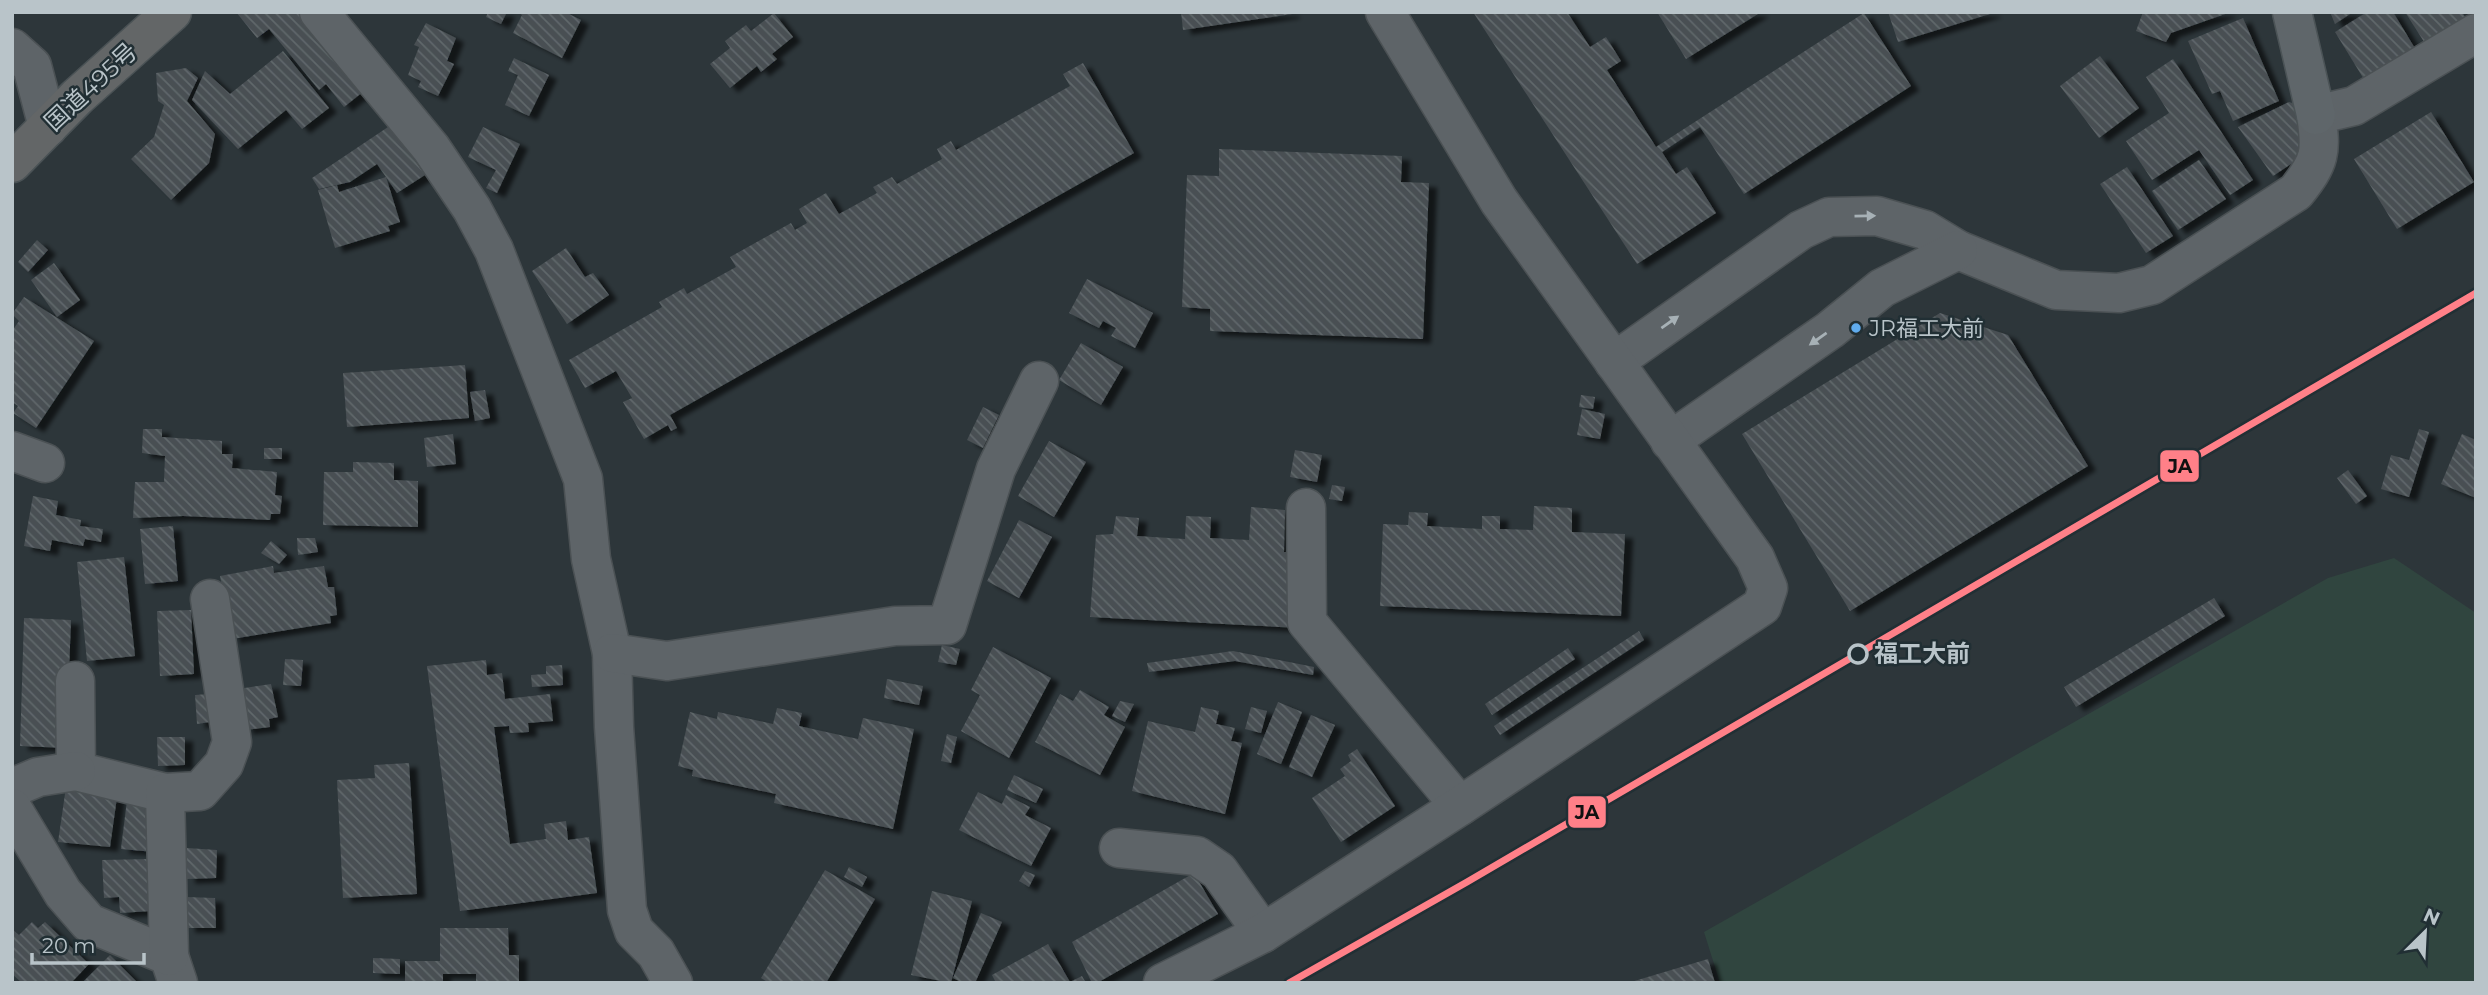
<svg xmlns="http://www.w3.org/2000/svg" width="2488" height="995" font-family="Montserrat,'Noto Sans JP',sans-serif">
<defs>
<pattern id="building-back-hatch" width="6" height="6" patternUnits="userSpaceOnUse" patternTransform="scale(1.75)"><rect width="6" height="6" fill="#484f53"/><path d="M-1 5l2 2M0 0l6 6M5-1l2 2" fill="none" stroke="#60676a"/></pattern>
<filter id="shadow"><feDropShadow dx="8" dy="4.5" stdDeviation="2" flood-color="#0009"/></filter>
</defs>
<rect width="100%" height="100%" fill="#2d363a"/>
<!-- green -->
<polygon fill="#30453f" points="2394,558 2476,613 2476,983 1720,983 1704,932 2328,578"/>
<!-- building -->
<g fill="url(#building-back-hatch)" filter="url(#shadow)">
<polygon points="236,12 297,12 364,91 344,107 326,84 319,90 269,29 257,38"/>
<polygon points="488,12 507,12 501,24 486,17"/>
<polygon points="518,12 565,12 581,20 562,58 513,33 522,15"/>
<polygon points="1181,12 1292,12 1292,14 1183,30"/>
<polygon points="1473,12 1567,12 1590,47 1606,37 1621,61 1607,70 1656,147 1864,13 1911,86 1744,194 1700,127 1662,152 1676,174 1687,167 1716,213 1637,264"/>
<polygon points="1657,12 1761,12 1686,59"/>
<polygon points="1888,12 1993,12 1993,13 1898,42"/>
<polygon points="2143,12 2228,12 2228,13 2171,33 2166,42 2136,31"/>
<polygon points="2330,12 2353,12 2335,24"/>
<polygon points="2367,12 2393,12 2416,50 2365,81 2335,32"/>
<polygon points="2405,12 2462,12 2467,20 2426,45"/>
<polygon points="774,13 793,37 772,54 777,59 761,72 757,66 730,88 710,64 730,48 725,41 746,25 751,31"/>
<polygon points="2243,18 2279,101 2233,121 2220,91 2212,94 2188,41"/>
<polygon points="426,23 456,38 447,61 454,64 438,96 418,87 421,81 408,75 419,47 414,45"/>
<polygon points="283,51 329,108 302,129 286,110 238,149 192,100 205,71 230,94"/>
<polygon points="2100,56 2139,108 2099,138 2060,86"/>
<polygon points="514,58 549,75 529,116 505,105 518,75 508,71"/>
<polygon points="2173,59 2253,180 2230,195 2199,150 2152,180 2126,141 2169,113 2146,77"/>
<polygon points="1083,63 1134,153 670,415 677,428 671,431 668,425 644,439 623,402 632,398 616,371 585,388 569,360 655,311 662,307 659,302 684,288 687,294 736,267 730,257 791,223 795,230 807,223 799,209 826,193 839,214 877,193 873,187 892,177 897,184 942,159 937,149 951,141 956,150 1070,86 1063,74"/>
<polygon points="186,68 198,78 187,101 215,134 209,163 171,200 131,159 154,137 164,105 158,101 156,73"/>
<polygon points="2289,102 2303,106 2315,148 2273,176 2238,127"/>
<polygon points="2431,112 2474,182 2397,229 2354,159"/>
<polygon points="391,125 425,175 397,193 377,164 350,182 319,189 312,178"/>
<polygon points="483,127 520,144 497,193 486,188 496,170 468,157"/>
<polygon points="1219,149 1402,156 1401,182 1429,183 1423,339 1210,331 1210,309 1182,307 1187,175 1219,176"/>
<polygon points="2199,160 2226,199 2178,230 2152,191"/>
<polygon points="2127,167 2173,236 2146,253 2100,184"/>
<polygon points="386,177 400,222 388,226 390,231 335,248 318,190 337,185 339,192"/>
<polygon points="37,240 48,250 28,272 18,262"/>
<polygon points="566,248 585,277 593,273 609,295 567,324 532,271"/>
<polygon points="54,263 80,300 57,317 31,280"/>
<polygon points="1087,279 1153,313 1135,348 1111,336 1116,328 1103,321 1099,328 1069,313"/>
<polygon points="24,297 94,341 36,428 13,413 18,406 12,402 12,331 19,321 12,314"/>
<polygon points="1940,313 2008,335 2088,466 1850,611 1742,434"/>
<polygon points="1081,343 1123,367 1101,405 1059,380"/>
<polygon points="465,365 469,418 347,427 343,373"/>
<polygon points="485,390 490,418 475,421 470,392"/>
<polygon points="1581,395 1595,397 1593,409 1579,407"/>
<polygon points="983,407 999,415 983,448 967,440"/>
<polygon points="1582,409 1605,414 1600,439 1577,435"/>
<polygon points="143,429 162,429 162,437 222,441 222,454 233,454 232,468 277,472 275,495 282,496 280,514 271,514 270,520 183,516 133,518 135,482 164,482 165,456 142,453"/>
<polygon points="2419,429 2429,432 2409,497 2381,489 2391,455 2409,460"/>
<polygon points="453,434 456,464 427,467 424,438"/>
<polygon points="2462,434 2476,440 2476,498 2441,484"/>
<polygon points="1049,441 1086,462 1054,517 1018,496"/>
<rect x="264" y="448" width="18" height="11"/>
<polygon points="1295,450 1322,455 1317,482 1290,477"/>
<polygon points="353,462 394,463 394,480 418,481 418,527 323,525 324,472 353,472"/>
<polygon points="2348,470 2367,496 2356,504 2337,478"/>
<polygon points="1332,485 1345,487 1342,501 1329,499"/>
<polygon points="33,496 58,501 56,515 81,520 80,526 103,529 101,542 85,539 83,546 52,540 50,551 24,546"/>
<polygon points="1534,506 1572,508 1572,532 1625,534 1621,616 1380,606 1383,524 1408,525 1409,512 1428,513 1427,526 1482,529 1482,516 1500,516 1500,529 1533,530"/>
<polygon points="1251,507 1285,510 1284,552 1305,553 1300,628 1090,617 1096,535 1113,534 1116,516 1139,518 1137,536 1185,539 1186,516 1211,517 1210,538 1249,540"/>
<polygon points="1019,520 1052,537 1019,598 987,581"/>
<polygon points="173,526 178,581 145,584 140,529"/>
<polygon points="297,538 315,538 318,552 298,555"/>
<polygon points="271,541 287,555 279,564 261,553"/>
<polygon points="124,557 135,656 87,661 77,562"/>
<polygon points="273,566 274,573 324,566 328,587 334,587 337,615 330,616 331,623 232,639 220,576"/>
<polygon points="2214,598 2225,616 2076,707 2064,687"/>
<polygon points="191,610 194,674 160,676 157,611"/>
<polygon points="24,618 71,620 66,748 20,746"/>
<polygon points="1639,631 1644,640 1500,735 1494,726"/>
<polygon points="942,645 960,649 956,665 938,662"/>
<polygon points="993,647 1051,678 1009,758 961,731 980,695 971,690"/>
<polygon points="1568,648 1575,659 1492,715 1485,704"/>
<polygon points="1233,651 1314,667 1313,675 1235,661 1149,672 1147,663"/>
<polygon points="285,659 303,660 301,686 283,685"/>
<polygon points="486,660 487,675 502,673 505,699 550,694 553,721 528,723 529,732 510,733 509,726 494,727 510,844 546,839 544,824 566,821 568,840 589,837 597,893 460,911 427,666"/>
<polygon points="562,665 563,685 532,687 531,675 546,674 546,666"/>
<polygon points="887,679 923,686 919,705 884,698"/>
<polygon points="271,684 278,717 269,719 270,727 245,730 238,689"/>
<polygon points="1080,690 1109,707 1104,715 1125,727 1100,775 1035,742 1060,694 1073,701"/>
<polygon points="208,694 210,722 197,724 195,695"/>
<polygon points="1120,701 1134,704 1125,722 1112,716"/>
<polygon points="1278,702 1302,712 1281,764 1257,754"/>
<polygon points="1201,707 1219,711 1216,724 1235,728 1231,741 1242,743 1225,814 1132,791 1148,721 1195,732"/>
<polygon points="1251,707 1267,711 1261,733 1245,729"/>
<polygon points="777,708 802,713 799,726 858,739 863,718 914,729 893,829 774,803 776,794 692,776 693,770 678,766 690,712 717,719 718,712 773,724"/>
<polygon points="1311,715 1335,725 1312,777 1289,767"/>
<polygon points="947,734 957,737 951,763 941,761"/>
<polygon points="157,737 185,737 185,765 158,766"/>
<polygon points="1357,749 1395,806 1341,842 1312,798 1345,776 1340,769 1351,761 1348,755"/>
<polygon points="409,763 417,894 343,898 337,780 375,778 374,765"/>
<polygon points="1014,775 1043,789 1036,803 1007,790"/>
<polygon points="66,787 118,790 110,847 58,842"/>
<polygon points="978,792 1002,804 1006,795 1030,807 1025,815 1051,828 1031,866 959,830"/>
<polygon points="128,793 152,802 154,852 121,849"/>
<polygon points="187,848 217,850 216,878 187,879"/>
<polygon points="151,859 151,911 120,913 119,897 104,898 102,860"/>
<polygon points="849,867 867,877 862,887 844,877"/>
<polygon points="825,870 875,899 826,983 769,983 761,978"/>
<polygon points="1025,871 1035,875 1029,887 1019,881"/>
<polygon points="1194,873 1218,914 1097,983 1092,983 1072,942"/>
<polygon points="932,891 972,901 951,983 911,975"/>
<polygon points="187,897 215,898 216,928 187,928"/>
<polygon points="981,913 1002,922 975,983 963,983 953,978"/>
<polygon points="32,922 38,928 45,922 89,964 71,983 22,983 12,974 12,929 19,935"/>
<polygon points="440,928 508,928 509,955 519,955 519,983 476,983 476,974 443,974 443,983 405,983 405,961 440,961"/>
<polygon points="1048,944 1070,982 1082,976 1086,983 996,983 992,975"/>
<polygon points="110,955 138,983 82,983"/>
<polygon points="373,958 400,959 400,974 373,973"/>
<polygon points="1708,959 1715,983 1631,983 1631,982"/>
</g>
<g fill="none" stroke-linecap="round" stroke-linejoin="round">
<!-- minor casing -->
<g stroke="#4b5154" stroke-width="41">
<g id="minor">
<polyline points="319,12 431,148 472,209 494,250 583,479 591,559 612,653 614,727 627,910 634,931 656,953 673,983"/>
<polyline points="12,48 32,66 48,127"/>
<path d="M1614,362L1801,230L1829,217L1877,216L1925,230L1958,250L2056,290L2119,293L2152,285L2296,192C2320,162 2322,152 2316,115L2354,106L2476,33"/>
<polyline points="1670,441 1830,330 1882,288 1958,250"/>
<polyline points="12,451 45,463"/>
<polyline points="1306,508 1307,622 1460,806"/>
<polyline points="612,653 667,661 895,626 947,625 996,469 1039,381"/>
<polyline points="75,681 76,771 165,793"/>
<polyline points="12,788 38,777 76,771"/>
<polyline points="12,808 63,893 89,923 169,956 178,983"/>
<polyline points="1119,848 1197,856 1219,871 1263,933"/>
<polyline points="169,956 165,793 200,791 224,764 232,742 210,599"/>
<polyline points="1163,983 1263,933 1460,806 1762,606 1768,588 1755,558 1499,201 1385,12"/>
</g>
</g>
<!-- major casing -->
<g stroke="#4b5356" stroke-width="41">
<polyline id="major" points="2292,12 2316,115"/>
</g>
<!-- highway casing -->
<g stroke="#4a5255" stroke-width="41">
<polyline id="highway" points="12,163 77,97 172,12"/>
</g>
<!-- minor -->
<use href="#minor" stroke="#5e6468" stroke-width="38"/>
<!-- major -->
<use href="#major" stroke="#5f666a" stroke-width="38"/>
<!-- highway -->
<use href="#highway" stroke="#636667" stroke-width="38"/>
<!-- rail-1 casing -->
<g stroke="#212f34" stroke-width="12">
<polyline id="rail-1" points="1289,983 1467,882 2476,293"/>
</g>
<!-- rail-1 -->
<use href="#rail-1" stroke="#ff8088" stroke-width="7"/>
</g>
<!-- one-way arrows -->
<defs><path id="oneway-solid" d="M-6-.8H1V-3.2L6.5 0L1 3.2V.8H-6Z" transform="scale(1.75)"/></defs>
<g fill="#a7b1b6">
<use href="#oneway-solid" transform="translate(1865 216) rotate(-1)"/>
<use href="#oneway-solid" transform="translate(1670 322) rotate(-35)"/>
<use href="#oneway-solid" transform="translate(1818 339) rotate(145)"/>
</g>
<!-- markers -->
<circle fill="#60acee" stroke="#212f34" stroke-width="2.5" cx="1856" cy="328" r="6"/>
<circle fill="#212f34" stroke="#b9c4c9" stroke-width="3.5" cx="1858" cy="654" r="9"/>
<g text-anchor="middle" stroke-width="5" stroke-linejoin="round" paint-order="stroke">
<!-- bus labels -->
<g font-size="22" fill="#b9c4c9" stroke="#212f34" text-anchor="start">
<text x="1869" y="336">JR福工大前</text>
</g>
<!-- street labels -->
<g font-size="24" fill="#b9c4c9" stroke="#212f34">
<text transform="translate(91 87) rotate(-43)" y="8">国道495号</text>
</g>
<!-- stop labels -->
<g font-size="24" font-weight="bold" fill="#b9c4c9" stroke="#212f34" text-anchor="start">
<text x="1874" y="662">福工大前</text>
</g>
</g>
<g stroke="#212f34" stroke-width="2.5">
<rect x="2159" y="449" width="41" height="34" rx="7" fill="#ff8088"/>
<rect x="1567" y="795" width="40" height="34" rx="7" fill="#ff8088"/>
</g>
<g font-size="19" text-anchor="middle" font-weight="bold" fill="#111">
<text x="2180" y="473">JA</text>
<text x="1587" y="819">JA</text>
</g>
<!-- border -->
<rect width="2488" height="995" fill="none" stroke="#b9c4c9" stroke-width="28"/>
<!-- north arrow -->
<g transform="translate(2425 932) rotate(24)" stroke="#212f34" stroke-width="5" paint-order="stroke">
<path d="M0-5L12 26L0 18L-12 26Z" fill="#b9c4c9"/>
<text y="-10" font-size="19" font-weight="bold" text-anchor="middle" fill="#b9c4c9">N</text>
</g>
<!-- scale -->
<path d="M32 953v10h112v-10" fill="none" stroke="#b9c4c9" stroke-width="3.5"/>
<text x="42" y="953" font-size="21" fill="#b9c4c9" stroke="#212f34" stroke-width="5" paint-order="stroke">20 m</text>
</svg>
